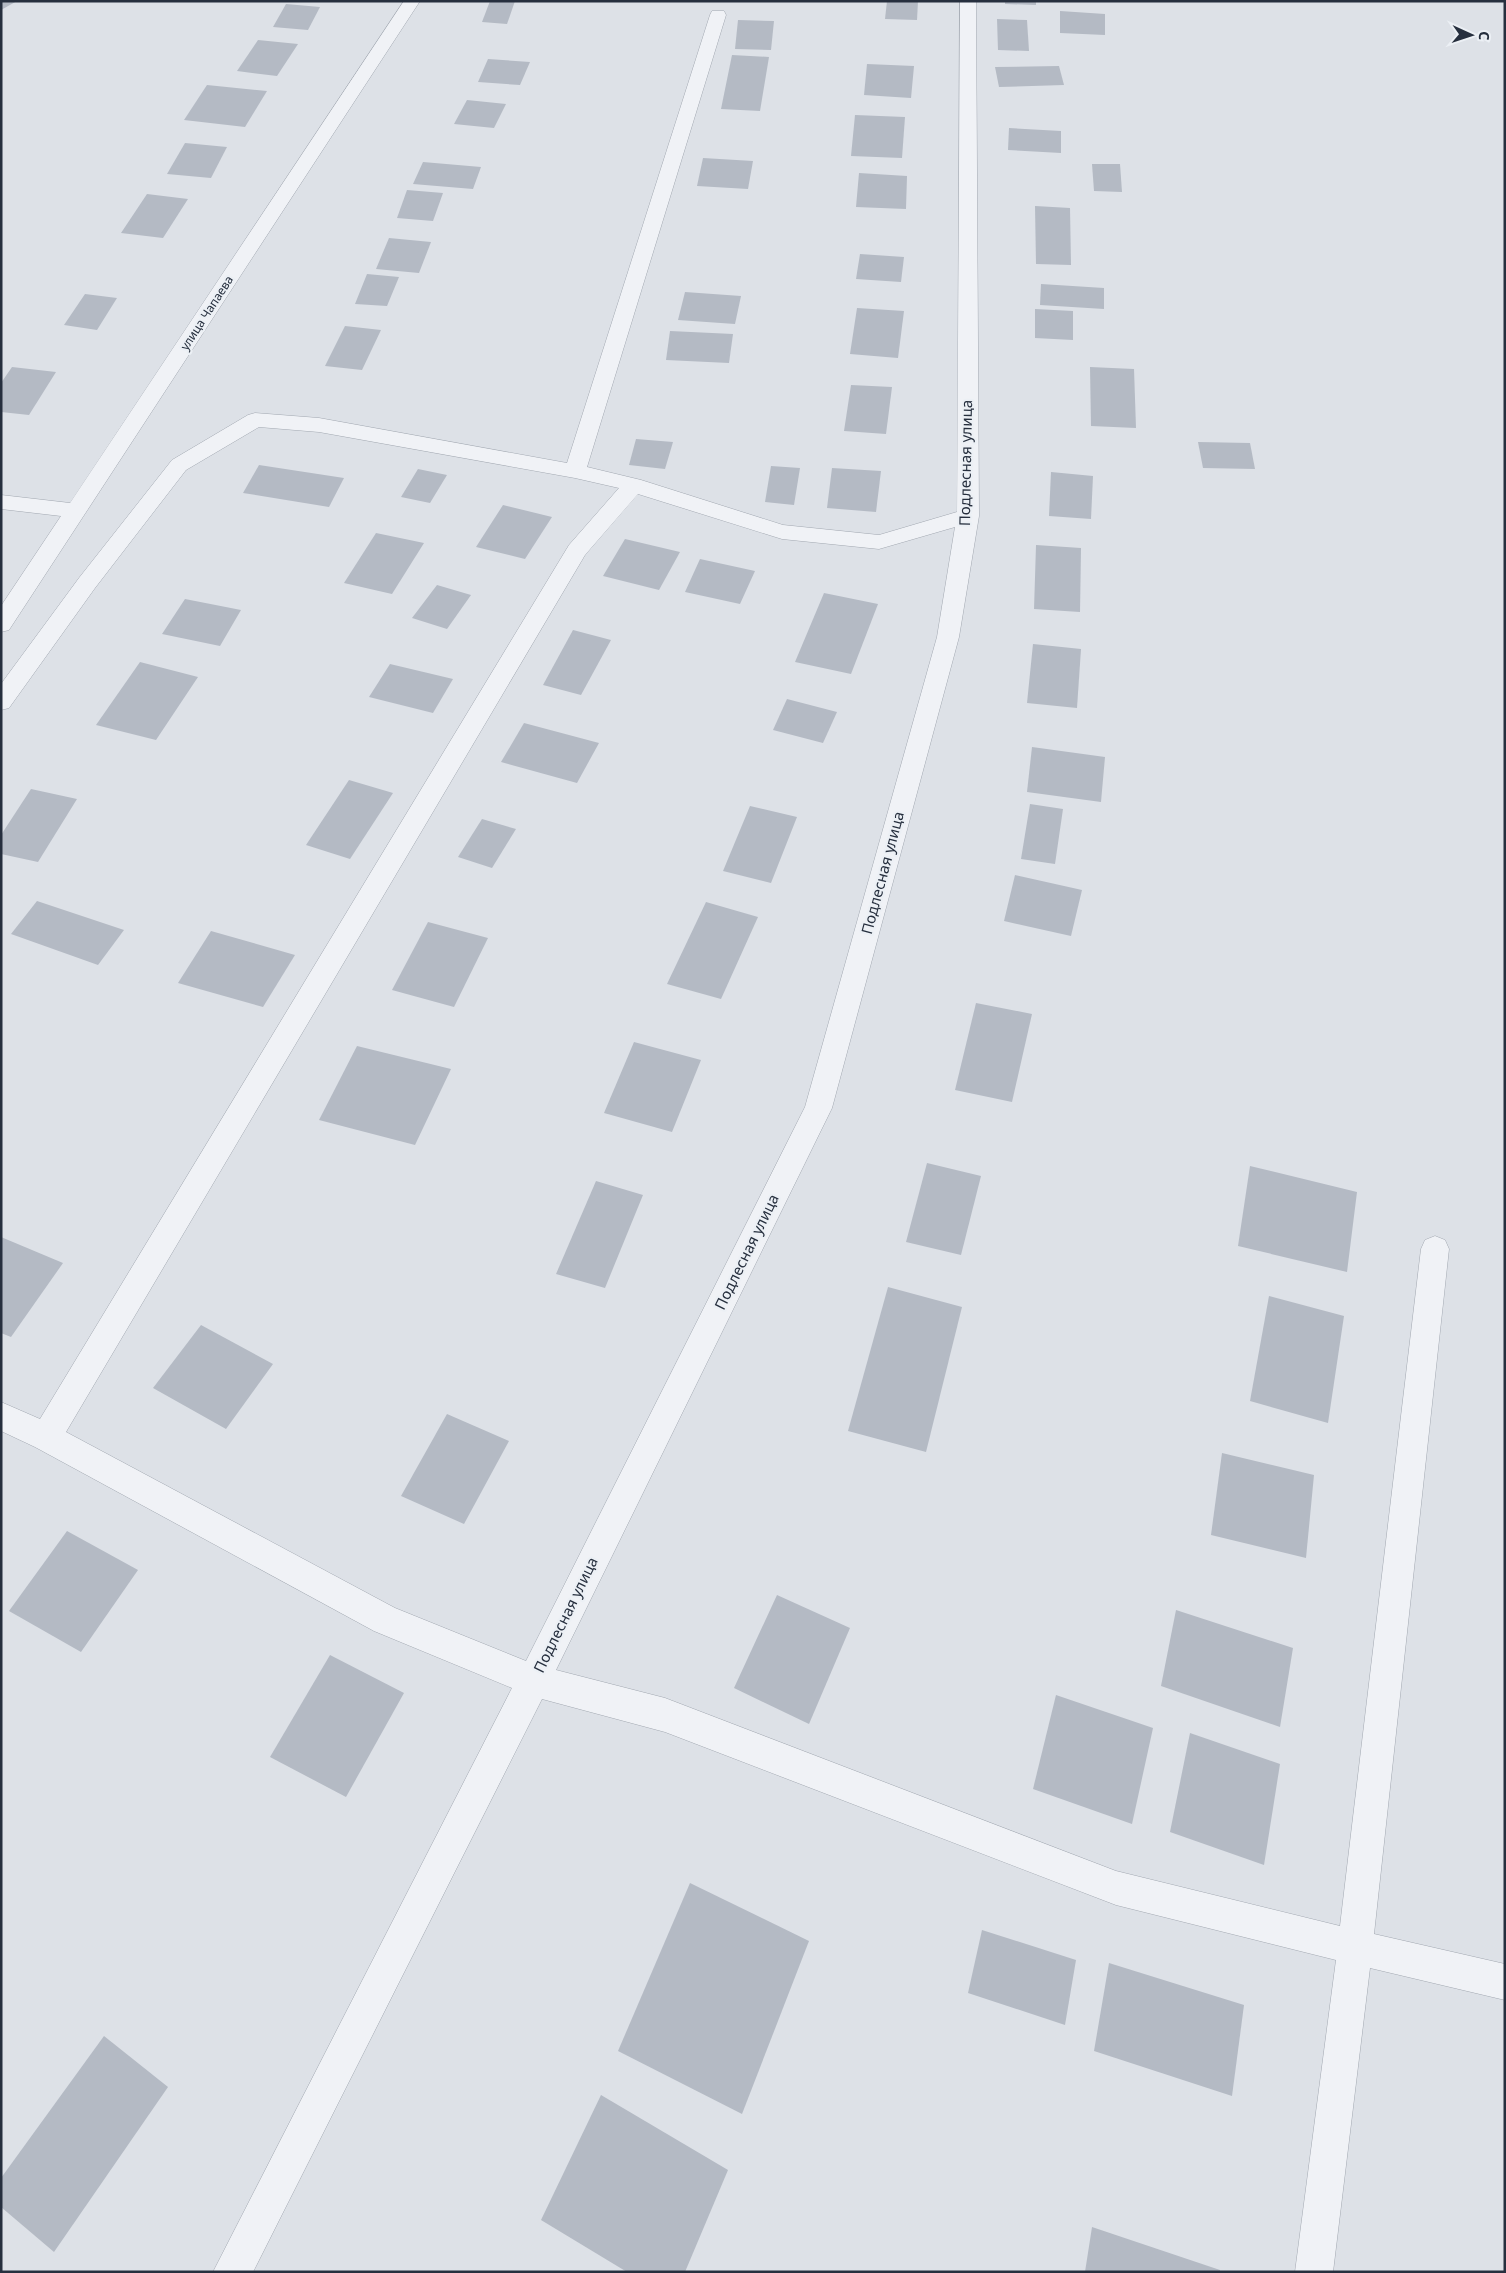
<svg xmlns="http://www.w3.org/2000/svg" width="1506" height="2273" font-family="'Noto Sans',sans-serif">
<rect width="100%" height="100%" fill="#dde1e7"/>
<!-- building -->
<g fill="#b4bac4">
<polygon points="1,1 17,1 1,10"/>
<polygon points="490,1 515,1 507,24 482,22"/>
<polygon points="887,1 918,1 917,20 885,19"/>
<polygon points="1005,1 1036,1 1036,5 1005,4"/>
<polygon points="286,4 320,7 308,30 273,27"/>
<polygon points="1060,11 1105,14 1105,35 1060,33"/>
<polygon points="997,19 1027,20 1029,51 998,50"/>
<polygon points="738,20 774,21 771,50 735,49"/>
<polygon points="258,40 298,44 277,76 237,71"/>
<polygon points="732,55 769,57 760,111 721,109"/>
<polygon points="488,59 530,62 520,85 478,82"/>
<polygon points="867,64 914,66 911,98 864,95"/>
<polygon points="1059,66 1064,85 999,87 995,67"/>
<polygon points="207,85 267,91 245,127 184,120"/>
<polygon points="467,100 506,104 494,128 454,124"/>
<polygon points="855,115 905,117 902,158 851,156"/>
<polygon points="1009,128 1061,131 1061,153 1008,150"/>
<polygon points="185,143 227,147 211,178 167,174"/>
<polygon points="703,158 753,161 748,189 697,186"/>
<polygon points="423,162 481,167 473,189 413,184"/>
<polygon points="1092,164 1120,164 1122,192 1094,191"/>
<polygon points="859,173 907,176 906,209 856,207"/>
<polygon points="407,190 443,193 433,221 397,218"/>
<polygon points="147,194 188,199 163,238 121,233"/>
<polygon points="1035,206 1070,208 1071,265 1036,264"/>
<polygon points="389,238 431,242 419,273 376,269"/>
<polygon points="860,254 904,257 901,282 856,279"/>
<polygon points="367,274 399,277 387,306 355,304"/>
<polygon points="1041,284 1104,288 1104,309 1040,305"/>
<polygon points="685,292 741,296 735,324 678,320"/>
<polygon points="85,294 117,298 97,330 64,325"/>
<polygon points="857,308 904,311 898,358 850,354"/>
<polygon points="1035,309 1073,311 1073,340 1035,338"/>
<polygon points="345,326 381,330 362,370 325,366"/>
<polygon points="670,331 733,334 729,363 666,360"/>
<polygon points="12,367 56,372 29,415 1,412 1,383"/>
<polygon points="1090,367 1134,369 1136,428 1091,426"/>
<polygon points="851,385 892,387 886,434 844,431"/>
<polygon points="636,439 673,442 665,469 629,465"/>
<polygon points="1198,442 1250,443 1255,469 1203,468"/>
<polygon points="259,465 344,478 329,507 243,493"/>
<polygon points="771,466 800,468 794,505 765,502"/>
<polygon points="832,468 881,471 876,512 827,508"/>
<polygon points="418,469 447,475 430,503 401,497"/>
<polygon points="1051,472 1093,476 1091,519 1049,516"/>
<polygon points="503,505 552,517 525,559 476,547"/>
<polygon points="376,533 424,543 392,594 344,583"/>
<polygon points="625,539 680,552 659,590 603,576"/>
<polygon points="1036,545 1081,548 1080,612 1034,609"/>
<polygon points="700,559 755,571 740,604 685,592"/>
<polygon points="437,585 471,595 447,629 412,618"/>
<polygon points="824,593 878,604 851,674 795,662"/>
<polygon points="185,599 241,610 220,646 162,634"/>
<polygon points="573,630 611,640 581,695 543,685"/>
<polygon points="1033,644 1081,649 1077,708 1027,703"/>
<polygon points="140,662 198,677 156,740 96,725"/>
<polygon points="390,664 453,679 433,713 369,697"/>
<polygon points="787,699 837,712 823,743 773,730"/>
<polygon points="524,723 599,743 577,783 501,762"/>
<polygon points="1032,747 1105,757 1101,802 1027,792"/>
<polygon points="349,780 393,793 350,859 306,845"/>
<polygon points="31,789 77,799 38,862 1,854 1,835"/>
<polygon points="1030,804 1063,809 1055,864 1021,859"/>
<polygon points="750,806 797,817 771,883 723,871"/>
<polygon points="482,819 516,829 492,868 458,857"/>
<polygon points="1015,875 1082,890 1071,936 1004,921"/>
<polygon points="37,901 124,930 98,965 11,934"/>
<polygon points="706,902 758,917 721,999 667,984"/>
<polygon points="428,922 488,938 454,1007 392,990"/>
<polygon points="211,931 295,955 263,1007 178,983"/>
<polygon points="976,1003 1032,1014 1012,1102 955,1090"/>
<polygon points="634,1042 701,1060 672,1132 604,1113"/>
<polygon points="357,1046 451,1069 415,1145 319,1120"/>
<polygon points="927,1163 981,1176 961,1255 906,1242"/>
<polygon points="1250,1166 1357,1192 1347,1272 1238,1246"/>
<polygon points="596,1181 643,1195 605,1288 556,1274"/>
<polygon points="1,1237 63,1263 11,1337 1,1333"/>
<polygon points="888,1287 962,1307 926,1452 848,1431"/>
<polygon points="1269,1296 1344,1316 1328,1423 1250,1401"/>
<polygon points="201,1325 273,1364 226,1429 153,1388"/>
<polygon points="447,1414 509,1441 464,1524 401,1496"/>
<polygon points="1222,1453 1314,1475 1306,1558 1211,1535"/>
<polygon points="67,1531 138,1570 81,1652 9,1611"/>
<polygon points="777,1595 850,1628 809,1724 734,1688"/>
<polygon points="1176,1610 1293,1648 1280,1727 1161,1686"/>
<polygon points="330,1655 404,1693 346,1797 270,1757"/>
<polygon points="1056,1695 1153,1728 1132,1824 1033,1789"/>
<polygon points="1190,1733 1280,1764 1264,1865 1170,1832"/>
<polygon points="690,1883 809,1941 742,2114 618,2051"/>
<polygon points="982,1930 1076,1960 1065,2025 968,1993"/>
<polygon points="1109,1963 1244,2005 1232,2096 1094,2051"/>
<polygon points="104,2036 168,2087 54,2252 1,2207 1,2178"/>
<polygon points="601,2095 728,2170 685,2272 627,2272 541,2220"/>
<polygon points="1092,2227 1220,2270 1220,2272 1085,2272"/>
</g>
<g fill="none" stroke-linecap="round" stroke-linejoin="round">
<!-- minor casing -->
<g stroke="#a2a8b1" stroke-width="1">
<g id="minor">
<polygon points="404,1 420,1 9,630 1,632 1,606 61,516 1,509 1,495 70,503"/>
<path d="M960,1H976L979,516L959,637L832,1108L556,1670L665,1698L1116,1871L1340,1926L1421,1249L1425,1240L1435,1236L1445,1240L1449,1249L1374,1934L1505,1964V2000L1370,1968L1333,2272H1295L1336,1960L1116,1905L665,1732L542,1699L253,2272H213L512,1688L374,1631L35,1447L1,1431V1402L40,1419L569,545L619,488L575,478L319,432L259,427L186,470L95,588L9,708L1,710V684L79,578L172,460L248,415L255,413L319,418L567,463L710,15L712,11H724L726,15L587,467L641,480L783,525L879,535L957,512ZM638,494L782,539L879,549L955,527L937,637L805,1107L526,1661L395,1608L66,1432L585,555Z"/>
</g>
</g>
<!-- minor -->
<use href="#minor" fill="#f0f2f6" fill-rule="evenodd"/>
</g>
<g text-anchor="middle" stroke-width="4.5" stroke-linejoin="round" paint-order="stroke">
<!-- far-street labels -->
<g font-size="12" fill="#262f3e" stroke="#ecf0f5">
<text transform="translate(207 313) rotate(-57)" y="4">улица Чапаева</text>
</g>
<!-- street labels -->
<g font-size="15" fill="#262f3e" stroke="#ecf0f5">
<text transform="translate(966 463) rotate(-89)" y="5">Подлесная улица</text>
<text transform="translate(883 873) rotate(-75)" y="5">Подлесная улица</text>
<text transform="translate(747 1252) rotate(-64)" y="5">Подлесная улица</text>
<text transform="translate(566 1615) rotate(-64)" y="5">Подлесная улица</text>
</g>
</g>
<!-- border -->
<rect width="1506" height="2273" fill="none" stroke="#262f3e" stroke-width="5"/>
<!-- north arrow -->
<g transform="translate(1471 35) rotate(93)" stroke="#ecf0f5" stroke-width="4" paint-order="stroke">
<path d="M0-4L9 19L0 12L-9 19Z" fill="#262f3e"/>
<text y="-8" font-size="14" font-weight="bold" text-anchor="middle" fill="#262f3e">С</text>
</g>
</svg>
